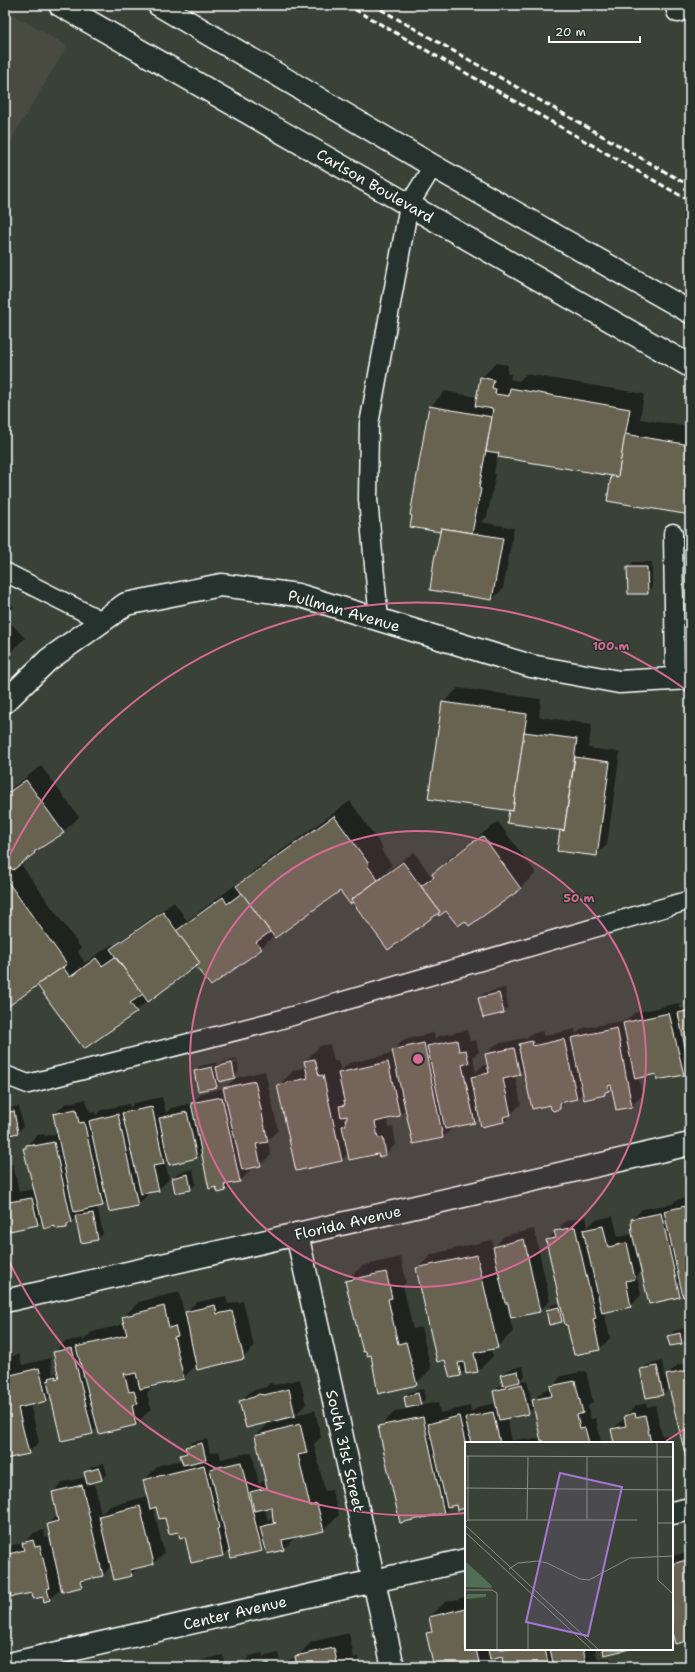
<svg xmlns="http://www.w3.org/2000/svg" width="695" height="1672" font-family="'Shantell Sans',sans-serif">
<rect width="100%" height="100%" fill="#3a4238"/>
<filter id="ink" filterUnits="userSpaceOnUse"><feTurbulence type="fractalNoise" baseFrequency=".025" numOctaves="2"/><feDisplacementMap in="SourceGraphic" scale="8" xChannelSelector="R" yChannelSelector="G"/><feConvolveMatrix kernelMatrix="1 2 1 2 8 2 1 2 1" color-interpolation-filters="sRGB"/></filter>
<g filter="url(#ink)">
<!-- built -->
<polygon fill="#484c40" points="5,10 67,46 5,150"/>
<!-- shadow -->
<g fill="#0007" fill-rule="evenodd">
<polygon points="496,363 508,365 507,374 511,374 510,379 519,381 526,374 644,394 640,419 690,427 690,514 608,500 612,475 498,452 494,473 496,474 487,517 481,522 514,528 503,589 492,599 441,532 412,526 430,407 445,391 477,397 481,378"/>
<polygon points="633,562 652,562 652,587 647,593 628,568"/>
<polygon points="5,599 14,607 5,617"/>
<polygon points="5,617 25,638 5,658"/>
<polygon points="458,688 541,699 539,717 592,724 588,748 620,752 607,845 596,855 561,831 510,809 443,703"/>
<polygon points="41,766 79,817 63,832 20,863 81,948 78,952 85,963 112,944 114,947 122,939 174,902 187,921 238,883 239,885 253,871 350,801 383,848 381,850 392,865 385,873 414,852 432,877 433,874 448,859 498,822 536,873 520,888 469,925 465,920 446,910 440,915 438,913 353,900 350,902 341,889 274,936 261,948 211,985 196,965 148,1000 136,1011 37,984 5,1004 5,793"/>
<polygon points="505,988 508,1007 503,1012 479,998 485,993"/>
<polygon points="690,1002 690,1067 684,1074 657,1073 639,1077 642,1095 632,1106 617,1109 612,1087 605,1094 583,1092 577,1098 567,1100 559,1108 551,1104 524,1069 519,1074 515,1075 521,1104 504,1121 480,1116 474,1122 453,1127 443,1137 406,1109 399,1115 387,1118 389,1128 393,1127 396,1144 386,1154 349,1153 341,1160 279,1085 294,1070 307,1067 305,1061 320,1046 330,1044 334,1061 338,1061 341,1071 349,1063 393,1053 393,1050 403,1040 434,1033 435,1039 439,1036 467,1030 470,1041 476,1040 479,1052 473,1057 476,1072 482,1066 488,1065 486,1054 496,1044 525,1038 525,1040 531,1034 542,1031 544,1036 575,1029 576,1034 583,1028 627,1020 634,1013 679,1003 681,1010"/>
<path d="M237,1059L239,1072L234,1077L221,1081L216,1086L195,1072L200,1066L218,1062V1066L223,1062ZM236,1061L237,1063L222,1066V1064Z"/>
<polygon points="265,1071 278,1130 268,1140 271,1155 260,1165 250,1167 250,1171 240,1181 233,1183 225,1190 202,1152 197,1158 169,1158 165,1161 169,1179 158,1190 148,1192 148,1194 138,1205 110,1211 107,1200 102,1205 97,1206 103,1234 98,1239 82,1242 76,1217 66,1227 43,1227 42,1220 38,1224 5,1231 5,1166 13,1164 19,1192 35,1189 24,1149 37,1135 44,1134 45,1136 58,1133 54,1114 65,1104 86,1099 90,1113 95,1112 96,1115 101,1110 129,1104 130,1108 134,1103 162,1097 166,1113 171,1108 192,1103 202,1093 225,1088 235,1078"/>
<polygon points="5,1084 13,1091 5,1099"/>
<polygon points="19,1106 23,1127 18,1132 5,1135 5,1109"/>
<polygon points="193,1169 196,1184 191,1189 176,1192 173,1178 178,1173"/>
<polygon points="690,1197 690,1295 683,1293 680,1296 642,1271 637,1276 641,1295 631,1306 604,1311 610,1338 600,1349 575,1354 568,1323 564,1318 561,1321 547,1310 552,1305 561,1303 547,1240 566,1221 586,1217 588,1227 595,1220 613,1216 618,1237 633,1234 632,1220 642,1209 672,1204 676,1200"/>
<polygon points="534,1229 550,1301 539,1311 506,1302 513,1332 497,1347 491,1349 493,1356 478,1371 466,1369 460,1375 417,1269 432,1254 492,1240 494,1247 504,1236"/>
<polygon points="401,1257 406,1282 403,1285 413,1329 421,1327 431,1369 416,1384 372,1354 346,1281 362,1266"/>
<polygon points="179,1292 184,1313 197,1302 226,1296 228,1304 243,1301 254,1347 243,1358 197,1364 183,1378 152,1386 152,1388 147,1393 151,1409 136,1424 98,1427 92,1433 51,1395 46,1400 30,1404 39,1442 28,1453 5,1458 5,1358 19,1354 22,1365 50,1358 53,1375 58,1370 54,1353 64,1342 82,1338 83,1341 92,1332 125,1324 123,1317 139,1302"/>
<polygon points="685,1328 687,1338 682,1343 669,1336 674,1331"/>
<polygon points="662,1361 665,1377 678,1365 690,1362 690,1456 669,1382 667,1382 668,1389 663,1394 647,1397 641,1370 647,1365"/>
<path d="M523,1366L525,1376L519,1381L527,1380L532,1402L544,1390L551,1388L561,1376L586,1371L593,1402L588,1406L591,1419L596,1418L601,1443H466V1507L457,1504L451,1505L444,1513L380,1427L395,1411L408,1409L405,1397L410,1392L423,1389L425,1399L418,1406L438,1402L440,1413L470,1406L471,1413L477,1407L497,1403L494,1391L499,1386L504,1385L501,1375L507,1370ZM535,1406L542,1437L527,1441V1438L512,1441L507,1417L528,1413Z"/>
<path d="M300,1379L306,1404L295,1415L315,1410L321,1437L314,1444L325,1491L332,1490L339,1515L324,1530L297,1536L283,1549L266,1546L262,1550L230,1548L223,1555L179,1531L157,1506L153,1507L164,1553L153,1564L139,1567L131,1575L111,1566L103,1575L89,1578L81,1586L60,1578L58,1579L60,1589L49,1599L32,1591L5,1568V1553L13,1545L23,1543L34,1533L44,1530L45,1537L50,1536L48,1524L58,1514L53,1493L63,1482L87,1477L86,1472L91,1467L104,1463L107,1474L102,1479L94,1481L101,1514L110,1506L148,1496L144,1480L159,1465L182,1460L181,1455L192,1442L207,1439L210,1453L219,1451L221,1459L252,1452L259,1485L266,1478L256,1436L271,1421L240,1402L251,1391L266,1387L270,1383L275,1385ZM272,1506L274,1515L268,1521L265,1508Z"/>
<polygon points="646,1403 647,1407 655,1405 662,1436 667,1435 669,1443 615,1443 612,1429 625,1418 625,1416 636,1406"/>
<polygon points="690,1552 690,1639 672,1627 672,1556"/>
<polygon points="466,1597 466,1649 595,1649 598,1660 610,1658 612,1667 555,1667 554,1664 551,1667 505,1667 503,1656 496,1658 498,1667 435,1667 427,1633 432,1629 430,1617 445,1602"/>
<polygon points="349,1633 354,1658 358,1657 359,1663 369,1661 371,1667 236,1667 241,1665 250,1656 262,1653 263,1657 278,1653 280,1662 296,1658 311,1642"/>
<polygon points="223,1655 225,1667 195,1667 202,1660"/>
</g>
<!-- building -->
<g fill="#686451" stroke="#fff">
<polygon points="480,377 494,380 492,388 496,389 495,394 509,396 510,388 630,409 618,477 498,457 499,453 486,451 493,409 475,406"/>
<polygon points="429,406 492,417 479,488 481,489 472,533 441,528 440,532 410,527 412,516 410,515"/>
<polygon points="625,434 690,445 690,515 607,501 611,476 618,477"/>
<polygon points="441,528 503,538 492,600 430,590 434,560"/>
<polygon points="627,567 647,567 648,594 628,594"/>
<polygon points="5,648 11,653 5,659"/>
<polygon points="442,702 527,714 513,811 428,799"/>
<polygon points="524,732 577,739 564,831 507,823 509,810 513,811"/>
<polygon points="575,757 610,762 597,856 557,851 560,830 564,831"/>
<polygon points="26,780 64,833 34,852 35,853 13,870 11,868 5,872 5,795"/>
<polygon points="334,816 369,864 367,865 378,880 351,900 353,902 350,904 340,891 275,938 236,886"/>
<polygon points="483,836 521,889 469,926 465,921 458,926 446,911 439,916 438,914 440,912 421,886 434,877 432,874 471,843"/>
<polygon points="403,862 440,912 388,950 351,900"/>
<polygon points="5,878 67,964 6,1008 5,1006"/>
<polygon points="242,893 270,932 256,942 262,949 211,986 196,967 200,963 176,931 223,897 227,904"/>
<polygon points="163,912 200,963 148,1002 110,949"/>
<polygon points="115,957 143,994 130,1003 137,1012 84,1049 37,985 63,967 70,977 96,958 102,966"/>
<polygon points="499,993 504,1013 483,1018 478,998"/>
<polygon points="690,1010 690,1071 678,1013"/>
<polygon points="669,1013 684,1075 657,1080 656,1074 635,1079 623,1023"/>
<polygon points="617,1028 632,1107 616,1110 611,1085 608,1086 609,1091 605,1092 605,1095 584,1100 571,1038"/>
<polygon points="564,1039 577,1099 560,1103 560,1109 553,1111 551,1109 550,1105 532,1109 519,1049 520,1048 519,1044 532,1041 533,1046"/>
<polygon points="457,1040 459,1051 466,1050 469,1063 462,1065 475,1123 445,1129 427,1046"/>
<polygon points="424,1043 443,1138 413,1144 392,1050"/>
<polygon points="514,1048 520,1075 503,1079 511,1115 503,1117 504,1122 481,1127 471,1077 489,1073 485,1054"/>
<polygon points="315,1059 319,1076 323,1075 342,1161 296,1171 277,1085 308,1078 304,1061"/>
<polygon points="388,1062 400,1116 375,1122 378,1138 383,1137 386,1155 379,1157 378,1154 349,1160 342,1126 346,1125 345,1119 347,1119 347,1116 341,1117 339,1106 345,1105 338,1073"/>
<polygon points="232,1063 235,1078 219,1082 216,1067"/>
<polygon points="212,1067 217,1087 198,1091 194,1071"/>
<polygon points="255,1081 268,1142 256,1144 261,1166 242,1170 223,1088"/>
<polygon points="222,1097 240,1182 224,1185 226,1191 218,1193 216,1187 209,1189 191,1103"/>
<polygon points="152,1107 164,1164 153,1166 159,1191 141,1194 122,1113"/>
<polygon points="76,1109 79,1123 84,1122 103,1206 74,1212 53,1114"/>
<polygon points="14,1111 18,1133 5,1136 5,1113"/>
<polygon points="187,1112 197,1158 169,1165 159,1118"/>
<polygon points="118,1114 138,1206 109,1212 89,1121"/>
<polygon points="54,1142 72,1223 67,1224 67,1228 57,1229 54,1226 44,1229 23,1148 26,1148 26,1145 34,1144 34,1146"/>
<polygon points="188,1174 191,1190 175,1193 172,1178"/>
<polygon points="5,1185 9,1202 32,1198 38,1225 5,1232"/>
<polygon points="690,1205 690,1296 683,1297 664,1211"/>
<polygon points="93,1213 98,1240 81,1243 75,1216"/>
<polygon points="661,1213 680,1297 649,1304 632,1233 631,1219"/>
<polygon points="603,1226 608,1247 627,1243 635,1279 626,1281 631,1307 602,1313 583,1230"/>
<polygon points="575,1227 596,1318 593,1319 600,1350 574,1355 567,1325 565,1325 546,1240 556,1238 554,1231"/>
<polygon points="524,1239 540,1312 511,1318 508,1303 505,1303 493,1247"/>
<polygon points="477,1255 498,1348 474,1353 478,1372 466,1374 464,1362 458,1363 461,1376 450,1378 445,1360 437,1362 416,1268"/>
<polygon points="386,1272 392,1298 388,1299 398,1344 406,1342 417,1385 378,1394 371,1355 367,1356 366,1351 363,1352 345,1281"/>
<polygon points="215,1305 217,1314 232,1311 244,1359 197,1370 185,1312"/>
<polygon points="164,1306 169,1328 175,1326 178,1336 174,1337 184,1379 140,1389 136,1373 127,1375 124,1373 129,1392 134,1391 138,1404 132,1405 136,1425 99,1434 76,1347 127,1335 122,1317"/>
<polygon points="559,1307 562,1322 549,1325 546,1310"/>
<polygon points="680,1333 682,1344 670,1346 667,1336"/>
<polygon points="72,1348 93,1434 61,1441 47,1381 50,1380 49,1378 56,1376 56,1379 59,1378 53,1352"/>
<polygon points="9,1364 11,1375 39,1368 47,1401 18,1408 29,1454 5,1459 5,1365"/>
<polygon points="657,1366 663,1395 646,1398 640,1369"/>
<polygon points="690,1370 690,1457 686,1458 666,1375"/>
<polygon points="518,1371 520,1382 503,1386 500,1375"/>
<polygon points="575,1381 583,1413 577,1415 580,1429 585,1428 589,1443 544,1443 543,1440 541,1441 532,1400 552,1396 550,1386"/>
<polygon points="522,1384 529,1414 499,1420 493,1391"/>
<polygon points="289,1389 295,1416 246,1428 239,1401 254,1397 259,1394 264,1395"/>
<polygon points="418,1393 421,1405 406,1408 404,1397"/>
<polygon points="493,1412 500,1443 471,1443 465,1418"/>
<polygon points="635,1413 636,1417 645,1415 651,1443 614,1443 611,1429 626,1426 624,1416"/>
<polygon points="459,1416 466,1446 466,1508 457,1510 456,1505 447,1507 428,1424"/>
<polygon points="423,1417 444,1513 400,1523 378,1426"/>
<polygon points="300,1424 307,1453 298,1455 310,1506 317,1504 324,1531 282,1540 284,1550 267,1554 260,1527 276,1523 273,1522 272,1507 254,1511 250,1492 267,1488 255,1436"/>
<polygon points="202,1443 206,1460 183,1465 180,1455 187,1453 185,1447"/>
<polygon points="241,1462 262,1551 231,1558 210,1469"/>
<polygon points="204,1465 219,1528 217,1529 223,1556 191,1563 185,1537 180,1538 178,1532 169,1534 165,1518 159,1519 156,1507 150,1509 143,1480"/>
<polygon points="99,1468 102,1480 87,1484 84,1472"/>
<polygon points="82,1485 103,1576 80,1581 82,1587 62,1592 47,1524 58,1521 52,1492"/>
<polygon points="140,1506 154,1564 130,1570 132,1576 114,1580 99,1516"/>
<polygon points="33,1540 35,1547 40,1546 50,1588 47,1589 50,1600 44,1602 43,1597 33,1599 32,1593 11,1597 5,1572 5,1555 24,1550 22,1543"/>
<polygon points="690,1559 690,1640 675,1644 672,1632 672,1564"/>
<polygon points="466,1608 466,1649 476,1649 480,1667 434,1667 426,1633 432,1632 429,1617"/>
<polygon points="334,1648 338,1667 297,1667 295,1656"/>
<polygon points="488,1649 545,1649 549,1667 504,1667 502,1657 490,1660"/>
<polygon points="550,1649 583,1649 587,1667 554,1667"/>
<polygon points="603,1649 630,1649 604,1655"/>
<polygon points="605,1662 606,1667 591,1667 591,1665"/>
<polygon points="251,1663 252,1667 268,1663 269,1667 239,1667"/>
</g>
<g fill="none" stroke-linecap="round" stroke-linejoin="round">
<!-- lane casing -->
<g stroke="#fff" stroke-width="21">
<g id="lane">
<polyline points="673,533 675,679"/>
<polyline points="5,572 102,621"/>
<polyline points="379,620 368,499 369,424 409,205 433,166"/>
<polyline points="5,1075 28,1084 275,1021 690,900"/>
</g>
</g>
<!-- street casing -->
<g stroke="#fff" stroke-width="25">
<g id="street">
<polyline points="677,5 678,11"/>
<polyline points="5,702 48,660 126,604 221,585 298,595 531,666 619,682 690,678"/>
<polyline points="297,1234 393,1667"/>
<polyline points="5,1301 690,1144"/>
<polyline points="672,1513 690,1509"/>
<polyline points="5,1665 466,1560"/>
</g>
</g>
<!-- secondary casing -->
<g stroke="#fff" stroke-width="25">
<g id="secondary">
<polyline points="60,5 690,366"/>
<polyline points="159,5 433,166 690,312"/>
</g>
</g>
<!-- lane -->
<use href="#lane" stroke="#26332d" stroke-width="18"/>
<!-- street -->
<use href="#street" stroke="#26332d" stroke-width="22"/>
<!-- secondary -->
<use href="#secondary" stroke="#26332d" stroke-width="22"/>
<!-- rail -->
<g stroke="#fff" stroke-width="3" stroke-dasharray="6 3" stroke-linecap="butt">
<polyline points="347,5 690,201"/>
<polyline points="373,5 690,186"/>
</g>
</g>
</g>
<!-- distance rings -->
<circle cx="418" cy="1059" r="228" fill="#d76994" fill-opacity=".12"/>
<g fill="none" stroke="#d76994" stroke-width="2">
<circle cx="418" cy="1059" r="228"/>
<path d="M689 1426A456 456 0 0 1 666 1441M466 1513A456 456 0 0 1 6 1255M6 863A456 456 0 0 1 689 692"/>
</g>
<g text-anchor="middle" stroke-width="3" stroke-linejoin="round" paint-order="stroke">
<!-- street labels -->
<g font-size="15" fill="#fff" stroke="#26332d">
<text transform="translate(375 186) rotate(30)" y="5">Carlson Boulevard</text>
<text transform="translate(344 611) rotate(16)" y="5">Pullman Avenue</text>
<text transform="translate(348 1223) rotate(-13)" y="5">Florida Avenue</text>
<text transform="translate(345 1451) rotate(77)" y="5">South 31st Street</text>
<text transform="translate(235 1613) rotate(-13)" y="5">Center Avenue</text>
</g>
</g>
<!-- overview -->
<g transform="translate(465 1442)">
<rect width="208" height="208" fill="#3a4238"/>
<path d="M0,119L27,144L26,146L0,145ZM2,152H21V155L1,157Z" fill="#516e56"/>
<path fill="none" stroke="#898e88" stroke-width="1" d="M192,0L193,138L208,152M0,14L208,15M0,46L208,48M3,78V14M62,78L63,14M122,78V14M0,80L3,78H172M193,81H208M0,83L134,208M0,90L127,208M44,127L53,121L73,119L82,121L115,137L124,138L165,116L208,114M0,148H27L32,151V208M63,208V179"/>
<path fill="#a976d5" fill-opacity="0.15" stroke="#a976d5" stroke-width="2" d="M95,31L157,45L123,194L61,180Z"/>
<rect width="208" height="208" fill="none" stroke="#fff" stroke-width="2"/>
</g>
<circle cx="418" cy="1059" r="6" fill="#d76994" stroke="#26332d" stroke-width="2"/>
<g font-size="12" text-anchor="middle" font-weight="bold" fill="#d76994" stroke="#26332d" stroke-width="3" stroke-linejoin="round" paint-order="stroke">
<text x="611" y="650">100 m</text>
<text x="579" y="902">50 m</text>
</g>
<!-- margin -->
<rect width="695" height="1672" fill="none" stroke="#26332d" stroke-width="20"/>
<rect x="10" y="10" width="675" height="1652" fill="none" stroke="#fff" stroke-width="1.5" filter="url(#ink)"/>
<!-- scale -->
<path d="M549 36v6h91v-6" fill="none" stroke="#ffffff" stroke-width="2"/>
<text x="555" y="36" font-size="12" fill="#ffffff" stroke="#26332d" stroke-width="3" paint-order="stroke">20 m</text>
</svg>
